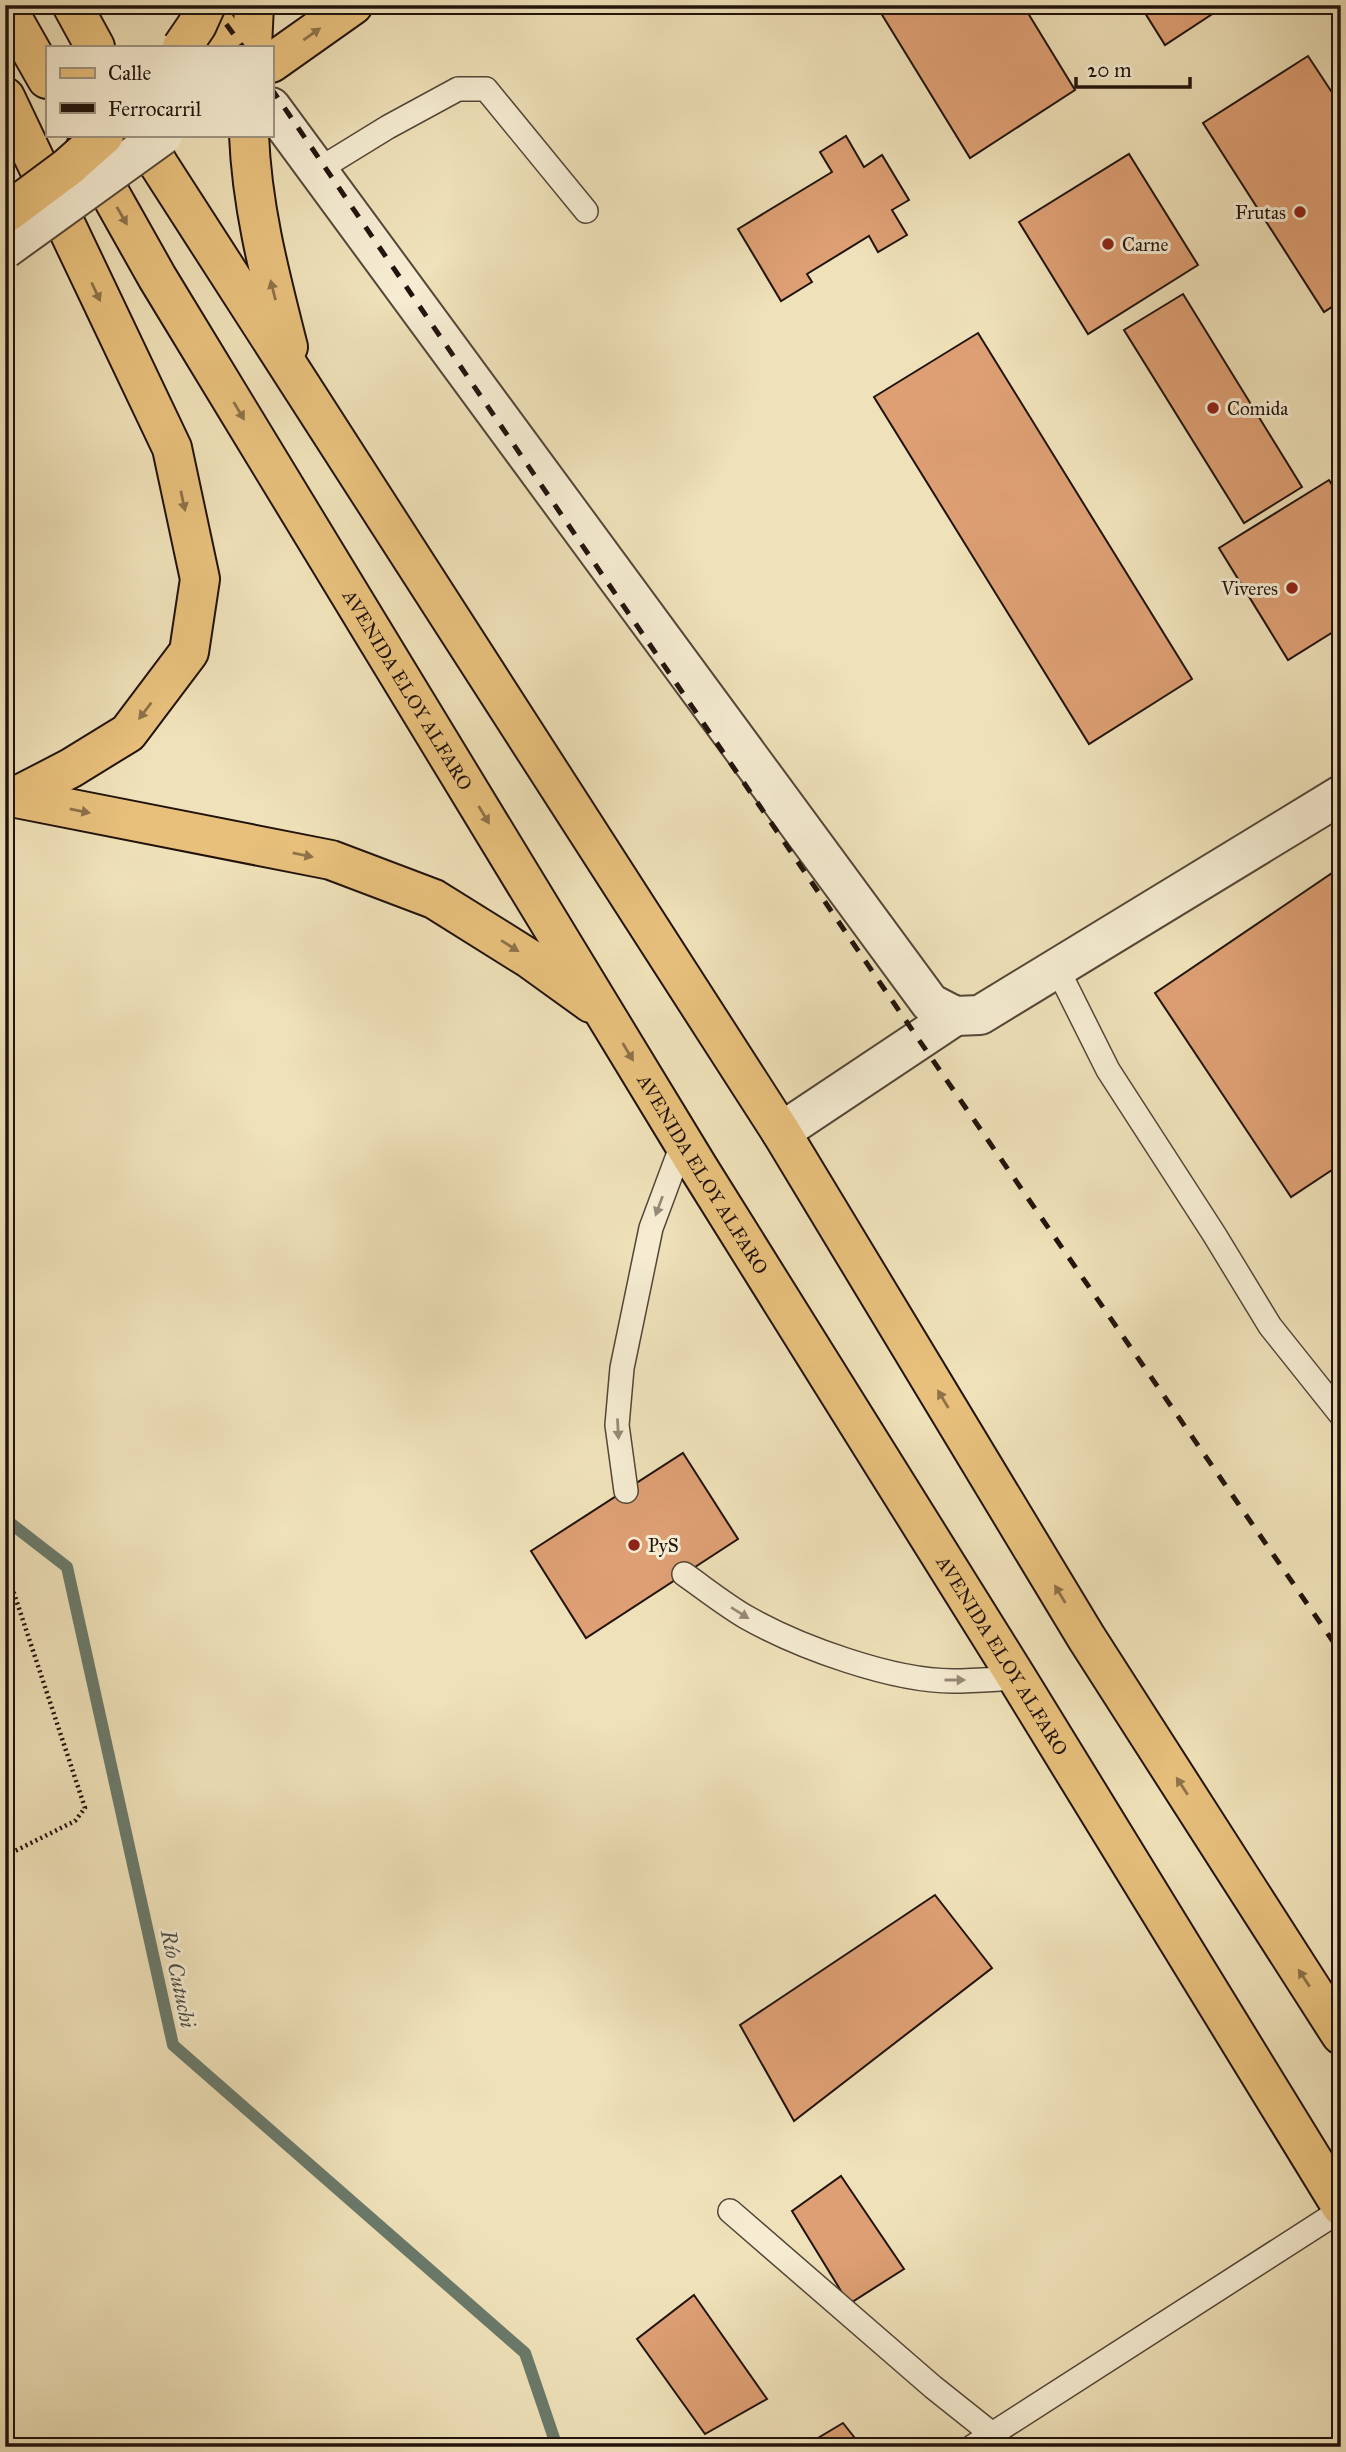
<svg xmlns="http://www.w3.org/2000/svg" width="1346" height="2452" font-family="'IM FELL Great Primer',serif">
<rect width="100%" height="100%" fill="#efe1b9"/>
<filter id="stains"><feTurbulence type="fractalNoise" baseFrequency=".00286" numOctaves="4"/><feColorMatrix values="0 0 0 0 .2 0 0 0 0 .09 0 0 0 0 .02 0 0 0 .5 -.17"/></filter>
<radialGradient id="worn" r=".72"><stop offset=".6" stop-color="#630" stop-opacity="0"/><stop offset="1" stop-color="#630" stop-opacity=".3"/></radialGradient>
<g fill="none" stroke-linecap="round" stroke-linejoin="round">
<!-- stream -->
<polyline stroke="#6a7a6b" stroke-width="12" points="5,1519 67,1567 173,2045 525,2353 557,2447"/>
</g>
<!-- building -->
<g fill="#dd9f73" stroke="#21130c" stroke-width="2">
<polygon points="876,5 1023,5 1075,90 970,158"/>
<polygon points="1140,5 1226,5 1165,45"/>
<polygon points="1308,56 1341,106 1341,301 1324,312 1203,123"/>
<polygon points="846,136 864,167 882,155 909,200 892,210 907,235 878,252 869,236 807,274 812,282 781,301 738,229 832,172 820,152"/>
<polygon points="1129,154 1198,265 1088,334 1019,222"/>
<polygon points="1183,294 1302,487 1244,523 1124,330"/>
<polygon points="978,333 1192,679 1089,744 874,397"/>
<polygon points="1329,480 1341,499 1341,627 1288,660 1219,548"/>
<polygon points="1341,867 1341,1164 1291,1197 1155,993"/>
<polygon points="683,1453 738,1539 586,1638 531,1551"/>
<polygon points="935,1895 992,1968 794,2121 740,2025"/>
<polygon points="841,2176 904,2269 849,2304 792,2211"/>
<polygon points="694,2295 767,2399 705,2434 637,2339"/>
<polygon points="843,2423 862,2447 803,2447"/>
</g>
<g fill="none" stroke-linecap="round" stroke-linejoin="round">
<!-- service casing -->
<g stroke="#544637" stroke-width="26">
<g id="service">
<polyline points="318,170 388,127 458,89 486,89 586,211"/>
<polyline points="1057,968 1108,1070 1214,1234 1270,1326 1341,1415"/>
<polyline points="626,1491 617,1425 622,1368 651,1228 683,1142"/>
<path d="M684,1574C704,1588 724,1604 746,1617C799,1647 892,1681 953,1681C975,1681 996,1679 1017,1678"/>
<polyline points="730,2211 933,2387 992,2434"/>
<polyline points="972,2447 1341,2210"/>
</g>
</g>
<!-- minor casing -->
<g stroke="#544637" stroke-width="42">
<g id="minor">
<polyline points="271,107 930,1003 955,1016 980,1015 1341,795"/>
<polyline points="781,1132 955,1016"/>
</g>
</g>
<!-- primary casing -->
<g stroke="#21130c" stroke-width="42">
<g id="primary">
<polyline points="5,5 47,79"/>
<polyline points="72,5 95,47"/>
<polyline points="203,5 230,47"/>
<polyline points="252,47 254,5"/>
<polyline points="271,63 353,5"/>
<polyline points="5,97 172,448 200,579 189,652 128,733 71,768 13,798"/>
<polyline points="142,135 159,165 781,1132 1086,1637 1341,2035"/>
<path d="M249,135C252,209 270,276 288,347"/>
<path id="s1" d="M85,149L157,277L698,1167L1017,1678L1341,2206"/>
<polyline points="6,796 331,860 434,899 530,959 591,1003"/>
</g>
</g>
<!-- path -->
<polyline stroke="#21130c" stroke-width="4.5" stroke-dasharray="2 3.5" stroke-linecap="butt" points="5,1566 85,1808 75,1821 5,1856"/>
<!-- service -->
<use href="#service" stroke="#f5ecd2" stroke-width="23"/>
<!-- minor -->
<use href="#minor" stroke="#f5ecd2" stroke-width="38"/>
<!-- primary -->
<use href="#primary" stroke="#e8c07c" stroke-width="38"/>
<!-- rail -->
<g stroke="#21130c" stroke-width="5" stroke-dasharray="12 12" stroke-linecap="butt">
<polyline points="212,5 243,47"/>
<polyline points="271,88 919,1040 1341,1653"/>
</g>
<!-- tertiary-bridge casing -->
<g stroke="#544637" stroke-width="42" stroke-linecap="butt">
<polyline id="tertiary-bridge" points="5,249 163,135"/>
</g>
<!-- primary-bridge casing -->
<g stroke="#21130c" stroke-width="42" stroke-linecap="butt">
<g id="primary-bridge">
<polyline points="182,47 197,25 206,5"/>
<polyline points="5,214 68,167 104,135"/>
</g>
</g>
<!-- tertiary-bridge -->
<use href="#tertiary-bridge" stroke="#f5ecd2" stroke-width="38"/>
<!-- primary-bridge -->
<use href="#primary-bridge" stroke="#e8c07c" stroke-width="38"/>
</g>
<!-- one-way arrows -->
<defs><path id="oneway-solid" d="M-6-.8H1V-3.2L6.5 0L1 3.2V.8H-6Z" transform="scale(1.75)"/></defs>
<g fill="#8e724a">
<use href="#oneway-solid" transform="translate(312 34) rotate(-35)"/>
<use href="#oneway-solid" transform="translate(122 216) rotate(60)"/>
<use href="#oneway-solid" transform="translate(273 290) rotate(-104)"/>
<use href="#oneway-solid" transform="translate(96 292) rotate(65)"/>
<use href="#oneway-solid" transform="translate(239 411) rotate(59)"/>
<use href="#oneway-solid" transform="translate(183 501) rotate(78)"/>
<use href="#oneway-solid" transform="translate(145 711) rotate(127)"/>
<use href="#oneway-solid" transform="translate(80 811) rotate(11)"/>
<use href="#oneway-solid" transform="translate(484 815) rotate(59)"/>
<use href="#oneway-solid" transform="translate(303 855) rotate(11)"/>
<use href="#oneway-solid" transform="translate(510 946) rotate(32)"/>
<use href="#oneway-solid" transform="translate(628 1052) rotate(59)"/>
<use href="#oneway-solid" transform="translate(943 1399) rotate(-121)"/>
<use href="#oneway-solid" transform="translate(1060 1594) rotate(-121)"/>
<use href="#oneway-solid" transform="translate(1182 1786) rotate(-123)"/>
<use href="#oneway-solid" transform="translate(1304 1978) rotate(-123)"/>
</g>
<g fill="#968a79">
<use href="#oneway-solid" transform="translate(659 1206) rotate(110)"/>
<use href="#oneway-solid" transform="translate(618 1429) rotate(87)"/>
<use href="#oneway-solid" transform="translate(740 1613) rotate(32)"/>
<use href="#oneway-solid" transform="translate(955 1680)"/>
</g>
<!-- markers -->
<g fill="#8f2418" stroke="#f5ecd2" stroke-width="2.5">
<circle cx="1300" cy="212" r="7"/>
<circle cx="1108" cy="244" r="7"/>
<circle cx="1213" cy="408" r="7"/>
<circle cx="1292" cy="588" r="7"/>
<circle cx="634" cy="1545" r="7"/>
</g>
<g text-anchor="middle" stroke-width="6" stroke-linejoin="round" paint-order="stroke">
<!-- poi labels -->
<g font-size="19" fill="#21130c" stroke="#f5ecd2" text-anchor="start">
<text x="1286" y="219" text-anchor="end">Frutas</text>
<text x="1122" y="251">Carne</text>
<text x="1227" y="415">Comida</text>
<text x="1278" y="595" text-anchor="end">Viveres</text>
<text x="648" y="1552">PyS</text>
</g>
<!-- street labels -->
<g font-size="19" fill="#21130c" stroke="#f5ecd2">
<text dy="7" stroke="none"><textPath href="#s1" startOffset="630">AVENIDA ELOY ALFARO</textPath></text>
<text dy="7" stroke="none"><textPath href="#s1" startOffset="1197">AVENIDA ELOY ALFARO</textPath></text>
<text dy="7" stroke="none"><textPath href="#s1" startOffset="1764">AVENIDA ELOY ALFARO</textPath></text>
</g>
<!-- water labels -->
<g font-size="21" font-style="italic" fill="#4c4f43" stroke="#f5ecd2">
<text transform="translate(178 1979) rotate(78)" y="7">Río Cutuchi</text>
</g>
</g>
<!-- margin -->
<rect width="1346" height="2452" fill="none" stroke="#efe1b9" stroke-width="28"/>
<rect x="7" y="7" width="1332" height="2438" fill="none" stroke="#21130c" stroke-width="3.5"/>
<rect x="14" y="14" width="1318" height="2424" fill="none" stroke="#21130c" stroke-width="2"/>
<!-- legend -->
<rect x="46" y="46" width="228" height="91" fill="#f5ecd2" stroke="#a09583" stroke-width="2"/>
<rect x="60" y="68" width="35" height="10" fill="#e8c07c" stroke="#a09583" stroke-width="2"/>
<text x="108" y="80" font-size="21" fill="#21130c">Calle</text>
<rect x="60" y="103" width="35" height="10" fill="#21130c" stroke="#a09583" stroke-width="2"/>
<text x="108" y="116" font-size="21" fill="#21130c">Ferrocarril</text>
<!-- scale -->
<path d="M1076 77v10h114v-10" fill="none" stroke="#21130c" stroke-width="3.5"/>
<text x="1087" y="77" font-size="21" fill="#21130c" stroke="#f5ecd2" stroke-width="5" paint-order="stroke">20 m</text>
<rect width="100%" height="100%" filter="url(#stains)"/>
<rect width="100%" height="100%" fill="url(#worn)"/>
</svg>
